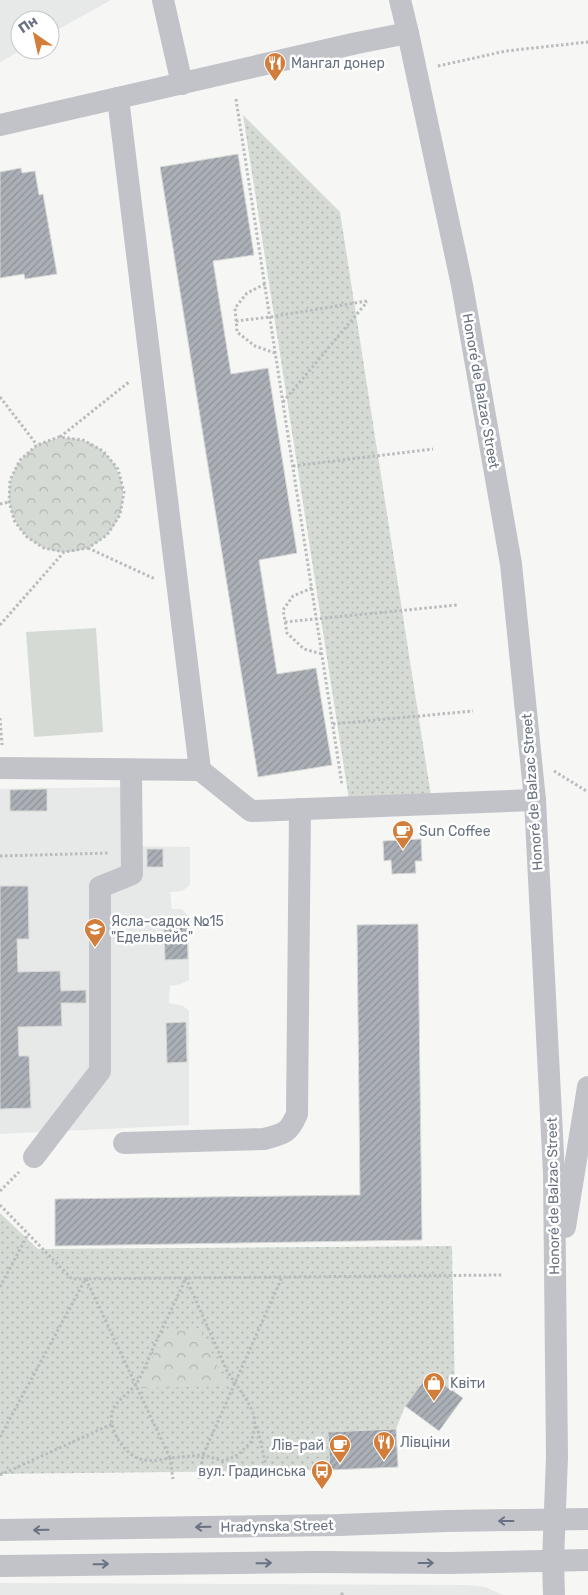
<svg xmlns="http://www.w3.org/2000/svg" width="588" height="1595" font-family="Rubik,sans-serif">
<defs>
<pattern id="grass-dots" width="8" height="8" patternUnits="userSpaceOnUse" patternTransform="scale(1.25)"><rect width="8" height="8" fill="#d5dbd4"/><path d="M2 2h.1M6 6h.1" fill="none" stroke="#b1b6b1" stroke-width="1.8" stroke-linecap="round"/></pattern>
<pattern id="forest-crowns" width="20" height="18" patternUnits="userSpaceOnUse" patternTransform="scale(1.25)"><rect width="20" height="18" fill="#d5dbd4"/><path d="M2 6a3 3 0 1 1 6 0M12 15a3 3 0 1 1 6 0" fill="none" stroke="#b1b6b1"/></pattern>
<pattern id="building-hatch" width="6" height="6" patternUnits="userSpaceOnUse" patternTransform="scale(1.25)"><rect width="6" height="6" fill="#abafb6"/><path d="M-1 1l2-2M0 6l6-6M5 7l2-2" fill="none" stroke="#8f9399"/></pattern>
</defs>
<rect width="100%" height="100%" fill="#f6f7f4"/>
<!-- built -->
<g fill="#e7e8e8">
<polygon points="0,0 111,0 50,34 50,20 20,20 20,50 22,50 0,62"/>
<polygon points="121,787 124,846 190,847 190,885 182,891 170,892 172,909 182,909 189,917 189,980 181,984 170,986 169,1003 183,1006 189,1011 189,1125 0,1134 0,789"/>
<polygon points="0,1583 467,1585 485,1587 503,1595 0,1595"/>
</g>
<!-- grass -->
<g fill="url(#grass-dots)">
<polygon points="243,115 340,212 431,796 349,800"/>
<polygon points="0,1213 38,1249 452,1246 455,1393 429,1374 405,1406 396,1429 329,1432 330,1470 0,1474"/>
</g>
<!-- forest -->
<g fill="url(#forest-crowns)">
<circle cx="66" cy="495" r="57"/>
<polygon points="201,1328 226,1386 138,1388 164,1333"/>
</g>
<!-- pitch -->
<polygon fill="#d5dbd4" points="96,628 103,732 34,737 26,632"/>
<!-- building -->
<g fill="url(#building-hatch)" stroke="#d8d8d7">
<polygon points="238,154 254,255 213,261 231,374 268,368 297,553 259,560 277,674 316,668 332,765 258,777 160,167"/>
<polygon points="21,168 22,173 35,171 39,195 43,194 57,274 25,279 24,274 0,278 0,172"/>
<polygon points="47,789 47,811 10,811 10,790"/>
<polygon points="421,839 422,861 415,861 416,873 392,874 391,860 384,861 383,841"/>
<rect x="147" y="849" width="16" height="18"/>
<polygon points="0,886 28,886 29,939 17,939 18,972 60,971 61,991 86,990 86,1003 61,1003 62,1026 18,1027 19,1056 29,1056 31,1108 0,1109"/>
<polygon points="418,924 422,1240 55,1246 55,1199 360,1195 357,925"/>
<polygon points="187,925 188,959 165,960 164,926"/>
<polygon points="186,1022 187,1062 167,1063 166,1023"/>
<polygon points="429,1374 463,1398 439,1431 405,1406"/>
<polygon points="396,1429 398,1467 330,1470 328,1432"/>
</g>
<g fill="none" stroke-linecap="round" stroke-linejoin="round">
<!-- path -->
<g stroke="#b9bbbe" stroke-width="3" stroke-dasharray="2.5 2.5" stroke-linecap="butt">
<polyline points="438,66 506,51 588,42"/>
<polyline points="236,99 342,785"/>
<polyline points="265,284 247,293 235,308 237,332 255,346 275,353"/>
<polyline points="236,321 270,317 367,301"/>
<polyline points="0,397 37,445"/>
<polyline points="283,402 367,302"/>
<polyline points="60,437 129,382"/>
<polyline points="293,466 433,449"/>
<polyline points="0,504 9,502"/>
<polyline points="88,548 155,579"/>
<polyline points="312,588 293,596 283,610 287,633 304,649 322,654"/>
<polyline points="285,622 457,605"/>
<polyline points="0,625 64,552 88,548 107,535 120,515 124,492 118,469 103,451 83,440 59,437 37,445 20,460 10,480 9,502 15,522 27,537 44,548 64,552"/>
<polyline points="0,718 2,745"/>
<polyline points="333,724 473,711"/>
<polyline points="554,771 588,792"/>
<polyline points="0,856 109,853"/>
<polyline points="0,1191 19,1172"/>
<polyline points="0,1205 72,1279 502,1275"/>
<path d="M86,1279L170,1458L203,1455L224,1461L238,1455L251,1442L255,1428L254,1415L248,1402L227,1371L186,1278C175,1302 164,1325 153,1348C148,1360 143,1372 137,1383C130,1393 115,1401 112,1412C108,1429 124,1454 140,1459C150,1462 160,1460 170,1458L173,1479"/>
<polyline points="0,1287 28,1234"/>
<polyline points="257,1426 269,1479"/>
<polyline points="0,1437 85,1280"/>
<polyline points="0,1475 112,1424"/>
<polyline points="199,1479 203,1455 282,1277"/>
<polyline points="342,1595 342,1591"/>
</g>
<!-- minor -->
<g stroke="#c1c3c8" stroke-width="22">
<polyline points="163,0 182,84"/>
<polyline points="400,0 408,33 462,285 511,564 535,800 554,1174 557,1457 553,1561 554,1595"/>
<polyline points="118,98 200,770"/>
<polyline points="0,125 357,43 408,33"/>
<polyline points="0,768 200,770 251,811 535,800"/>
<path d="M124,1143L264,1139C284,1134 289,1133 297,1114L300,809"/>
<polyline points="34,1157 100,1071 100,887 132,874 131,770"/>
<polyline points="565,1227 588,1087"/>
<polyline points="0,1530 339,1525 447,1521 588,1519"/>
<polyline points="0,1566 317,1562 449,1563 588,1560"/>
</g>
</g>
<!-- one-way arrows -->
<defs><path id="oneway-shaft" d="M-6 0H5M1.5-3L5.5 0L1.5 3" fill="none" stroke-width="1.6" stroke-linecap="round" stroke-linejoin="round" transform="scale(1.25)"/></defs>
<g stroke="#697282">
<use href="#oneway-shaft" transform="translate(506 1521) rotate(180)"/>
<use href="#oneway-shaft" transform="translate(203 1527) rotate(179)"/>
<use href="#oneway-shaft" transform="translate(41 1530) rotate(179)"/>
<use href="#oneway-shaft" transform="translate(264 1563) rotate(-1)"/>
<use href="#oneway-shaft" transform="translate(426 1563)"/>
<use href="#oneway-shaft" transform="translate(101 1564) rotate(-1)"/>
</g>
<!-- icons -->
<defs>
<g id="restaurant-pin" transform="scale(1.125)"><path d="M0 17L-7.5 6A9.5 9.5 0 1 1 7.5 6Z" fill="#d27d39" stroke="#fff"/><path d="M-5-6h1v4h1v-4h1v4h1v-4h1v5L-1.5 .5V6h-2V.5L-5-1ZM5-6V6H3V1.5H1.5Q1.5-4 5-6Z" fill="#fff"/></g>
<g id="cafe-pin" transform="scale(1.125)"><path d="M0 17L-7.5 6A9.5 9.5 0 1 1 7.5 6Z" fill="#d27d39" stroke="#fff"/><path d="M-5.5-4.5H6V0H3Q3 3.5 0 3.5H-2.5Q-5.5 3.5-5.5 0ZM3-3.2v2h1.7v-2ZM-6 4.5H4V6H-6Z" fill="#fff"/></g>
<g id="school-pin" transform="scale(1.125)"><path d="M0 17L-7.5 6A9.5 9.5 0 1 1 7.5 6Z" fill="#d27d39" stroke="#fff"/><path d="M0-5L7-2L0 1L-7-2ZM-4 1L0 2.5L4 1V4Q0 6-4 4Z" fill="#fff"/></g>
<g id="shop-pin" transform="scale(1.125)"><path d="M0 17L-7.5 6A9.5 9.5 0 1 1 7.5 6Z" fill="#d27d39" stroke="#fff"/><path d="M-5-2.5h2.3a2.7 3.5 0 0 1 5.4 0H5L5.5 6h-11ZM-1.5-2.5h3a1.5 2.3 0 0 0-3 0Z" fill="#fff"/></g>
<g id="bus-pin" transform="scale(1.125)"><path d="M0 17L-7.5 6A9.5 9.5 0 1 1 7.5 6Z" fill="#d27d39" stroke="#fff"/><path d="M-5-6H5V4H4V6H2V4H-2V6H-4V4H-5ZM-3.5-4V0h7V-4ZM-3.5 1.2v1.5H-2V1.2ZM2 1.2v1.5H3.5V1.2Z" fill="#fff"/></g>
</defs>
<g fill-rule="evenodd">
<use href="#restaurant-pin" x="275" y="63"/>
<use href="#cafe-pin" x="403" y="831"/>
<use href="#school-pin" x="95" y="929"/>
<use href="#shop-pin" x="434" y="1383"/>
<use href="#restaurant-pin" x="384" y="1442"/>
<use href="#cafe-pin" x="340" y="1445"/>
<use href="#bus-pin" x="322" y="1471"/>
</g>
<g text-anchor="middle" stroke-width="5" stroke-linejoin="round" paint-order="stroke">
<!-- poi labels -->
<g font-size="14" fill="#697282" stroke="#fff" text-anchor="start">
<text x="291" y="68">Мангал донер</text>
<text x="419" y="836">Sun Coffee</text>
<text x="111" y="926">Ясла-садок №15<tspan x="111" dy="16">"Едельвейс"</tspan></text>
<text x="450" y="1388">Kвіти</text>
<text x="400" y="1447">Лівціни</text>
<text x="324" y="1450" text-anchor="end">Лів-рай</text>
<text x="306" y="1476" text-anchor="end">вул. Градинська</text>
</g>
<!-- street labels -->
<g font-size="14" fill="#697282" stroke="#fff">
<text transform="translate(481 391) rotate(80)" y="5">Honoré de Balzac Street</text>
<text transform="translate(532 792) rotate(-94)" y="5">Honoré de Balzac Street</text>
<text transform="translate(553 1196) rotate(-91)" y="5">Honoré de Balzac Street</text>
<text transform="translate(277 1526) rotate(-1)" y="5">Hradynska Street</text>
</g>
</g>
<!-- north arrow -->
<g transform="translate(35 35) rotate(326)"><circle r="24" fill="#ffffff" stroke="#c3c7cd"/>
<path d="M0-4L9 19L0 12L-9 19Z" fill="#d27d39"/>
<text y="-8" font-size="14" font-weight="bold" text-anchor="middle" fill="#697282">Пн</text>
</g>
</svg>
